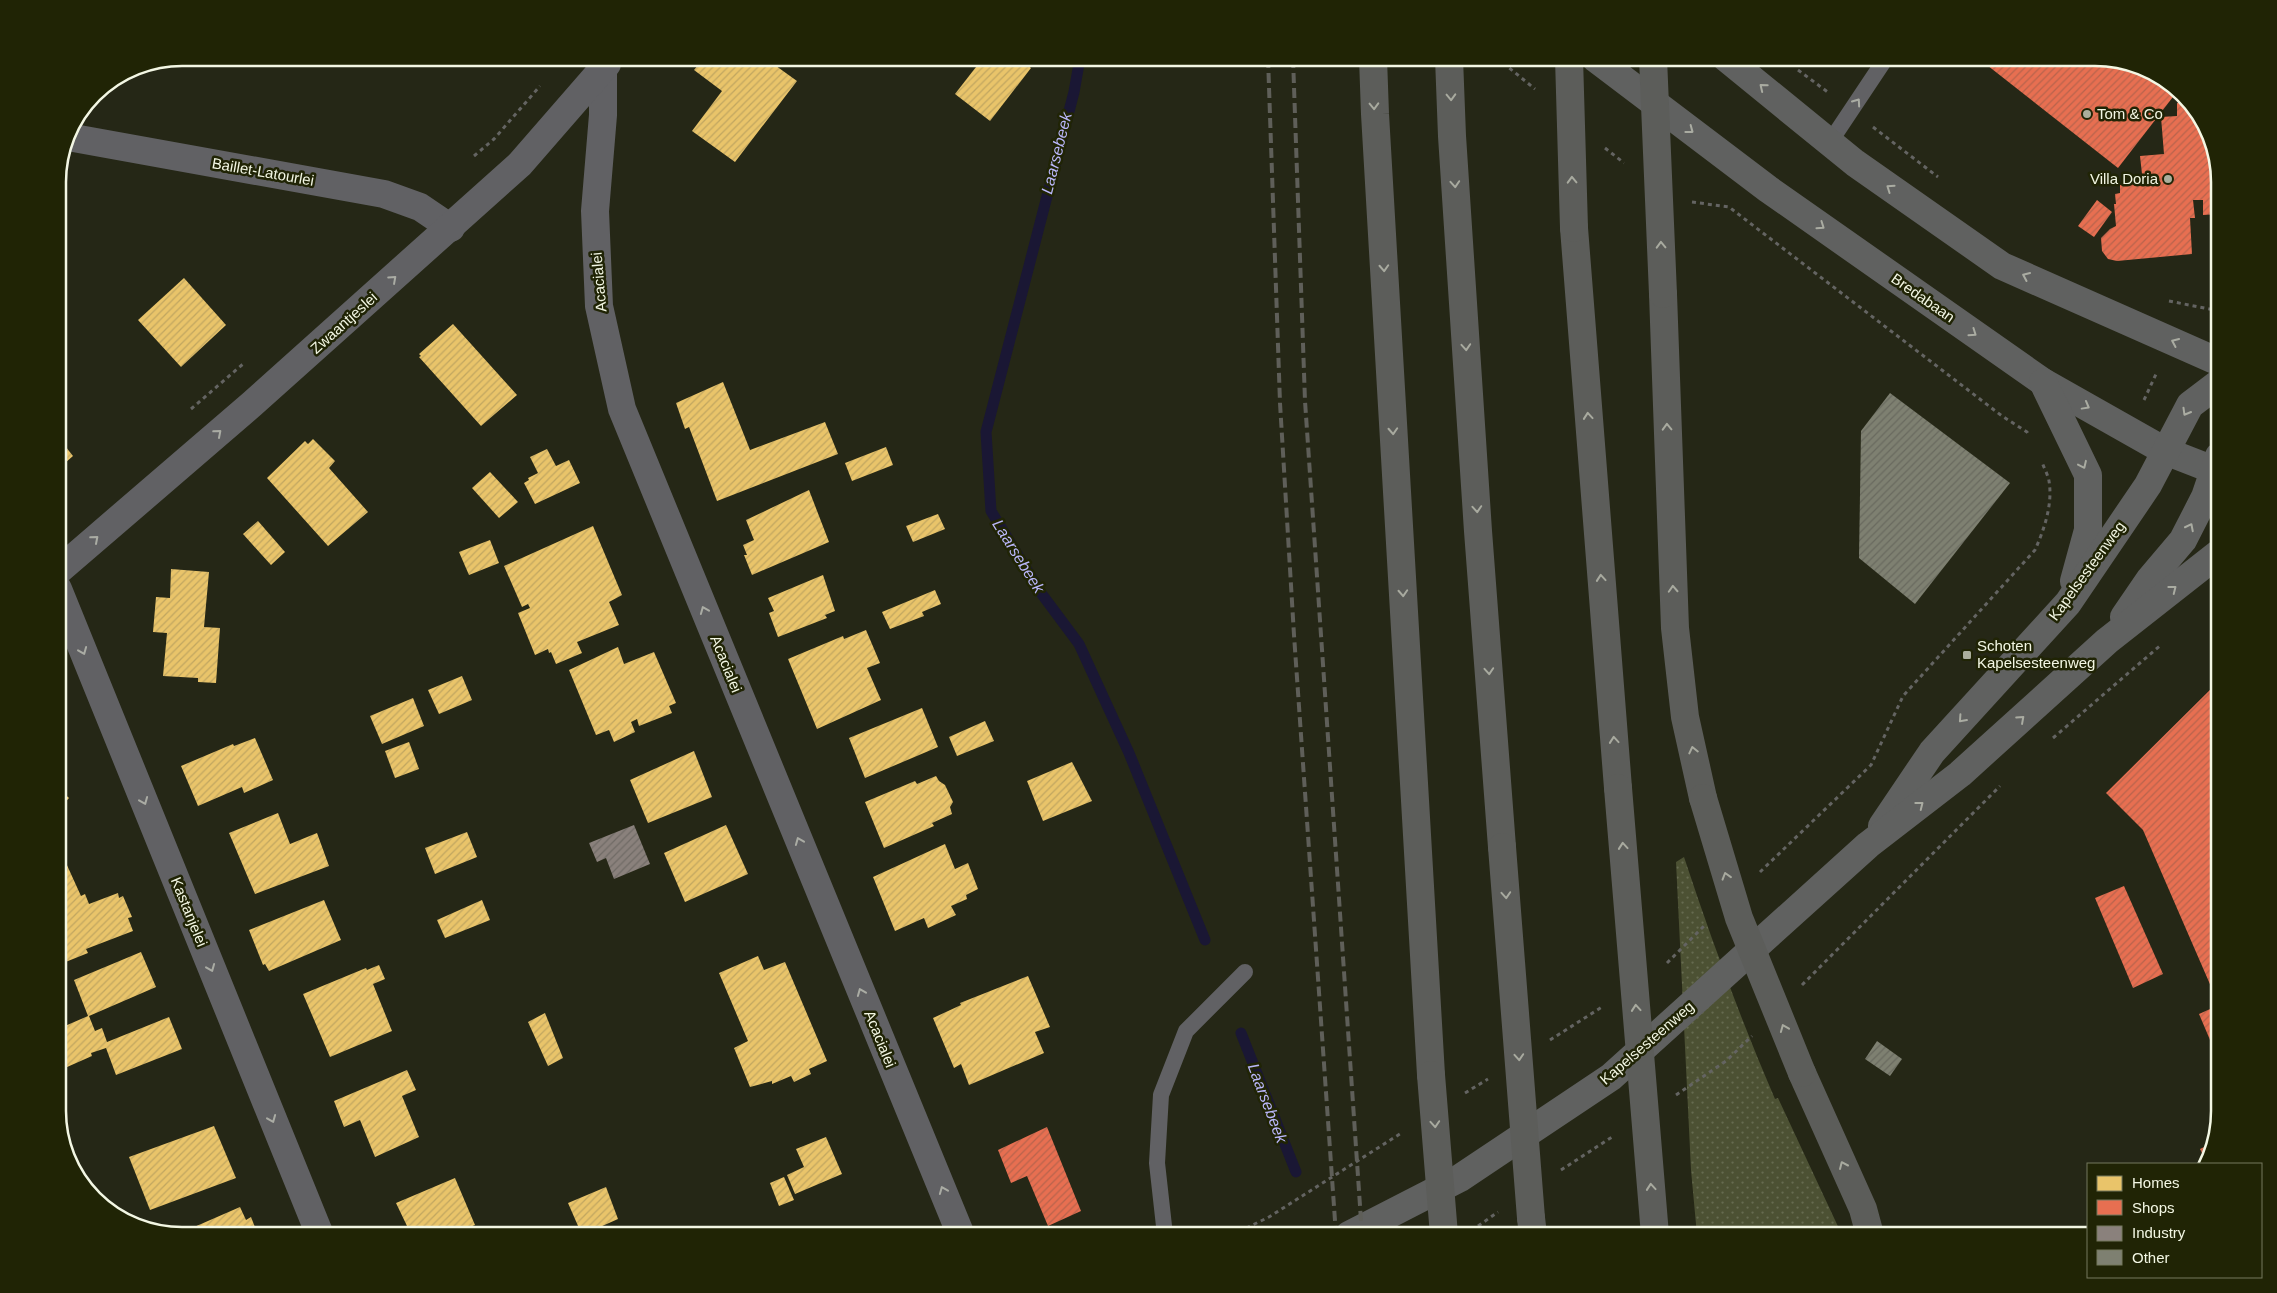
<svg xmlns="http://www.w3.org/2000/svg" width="2277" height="1293" font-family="Arial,sans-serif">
<defs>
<pattern id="grass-dots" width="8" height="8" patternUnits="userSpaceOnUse" patternTransform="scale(1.25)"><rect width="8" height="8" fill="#4c5133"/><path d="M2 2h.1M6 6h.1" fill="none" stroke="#666b50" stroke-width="1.8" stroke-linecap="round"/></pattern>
<pattern id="homes-hatch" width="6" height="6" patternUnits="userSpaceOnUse" patternTransform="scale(1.25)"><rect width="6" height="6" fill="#e9c46a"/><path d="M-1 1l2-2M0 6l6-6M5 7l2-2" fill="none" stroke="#c1a660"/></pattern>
<pattern id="shops-hatch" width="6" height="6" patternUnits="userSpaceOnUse" patternTransform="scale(1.25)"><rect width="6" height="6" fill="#e76f51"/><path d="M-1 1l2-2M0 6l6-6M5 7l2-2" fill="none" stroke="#b8644d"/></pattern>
<pattern id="industry-hatch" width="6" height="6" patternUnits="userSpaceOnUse" patternTransform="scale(1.25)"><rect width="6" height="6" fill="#8a817c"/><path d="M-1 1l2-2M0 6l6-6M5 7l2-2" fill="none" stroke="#706b66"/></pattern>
<pattern id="building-hatch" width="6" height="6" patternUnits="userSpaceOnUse" patternTransform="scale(1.25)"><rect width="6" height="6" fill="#7e8071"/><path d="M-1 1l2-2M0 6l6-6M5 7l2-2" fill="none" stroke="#696a5f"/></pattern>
</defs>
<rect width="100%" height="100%" fill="#252716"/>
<!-- grass -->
<path fill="url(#grass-dots)" d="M1684,857C1711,939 1741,1020 1775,1099L1778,1098L1842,1235H1697L1691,1170L1676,862Z"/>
<!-- homes -->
<g fill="url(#homes-hatch)">
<polygon points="704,58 765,58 797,81 735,162 692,131 722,91 694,70"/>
<polygon points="983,58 1017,58 1031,68 990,121 955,94"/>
<polygon points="184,278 226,325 181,367 138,320"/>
<polygon points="453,324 517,395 481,426 419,357 421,356 419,354"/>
<polygon points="723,382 750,450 825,422 838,454 717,501 689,427 685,429 676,403"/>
<polygon points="58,437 73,456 58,469"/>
<polygon points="313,439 335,461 329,468 368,512 328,546 267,478 305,441 308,444"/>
<polygon points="886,447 893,465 852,481 845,463"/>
<polygon points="547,449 556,466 569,460 580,483 535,504 524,483 529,480 528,478 538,473 530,457"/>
<polygon points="490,472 518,502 499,518 472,488"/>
<polygon points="809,490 829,542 752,575 744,555 747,555 743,545 754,540 746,520"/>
<polygon points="938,514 945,529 913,542 906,526"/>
<polygon points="258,521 285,552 271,565 243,534"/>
<polygon points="593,526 622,595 609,602 619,625 577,642 582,653 556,664 551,652 549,653 548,649 535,655 518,613 530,608 528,604 522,607 504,566"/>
<polygon points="490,540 499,563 469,575 459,552"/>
<polygon points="171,569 209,572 204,627 220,628 216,683 198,682 198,678 163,676 167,633 153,632 156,597 170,598"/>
<polygon points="823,575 835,611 825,615 827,618 778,637 769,613 774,611 768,598"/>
<polygon points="935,590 941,604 922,612 924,616 890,629 882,612"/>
<polygon points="866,630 880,663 867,668 881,700 817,729 788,659 843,636 844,639"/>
<polygon points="618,647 624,664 654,652 676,703 669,706 672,713 639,726 637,719 631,722 635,732 614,742 609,730 596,735 569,670"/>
<polygon points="462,676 472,700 439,714 428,690"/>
<polygon points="413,698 424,726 382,744 370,716"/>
<polygon points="922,708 938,747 865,778 849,738"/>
<polygon points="985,721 994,741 957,756 949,737"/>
<polygon points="255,738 273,780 244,793 242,787 198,806 181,766 233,744 234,746"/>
<polygon points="409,742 419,769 395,778 385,751"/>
<polygon points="694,751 712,797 648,823 630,780"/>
<polygon points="1072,762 1092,801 1043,821 1027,781"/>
<polygon points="936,776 939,781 945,785 953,802 950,807 952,814 932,823 934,826 884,848 865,802 915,781 917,784"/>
<polygon points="58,788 69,798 58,810"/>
<polygon points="278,813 290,844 317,833 329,866 255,894 229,833"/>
<polygon points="726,825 748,874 685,902 664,853"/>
<polygon points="467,832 477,857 435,874 425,848"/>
<polygon points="945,844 955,869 968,863 978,889 966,895 967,899 951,906 956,915 928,928 924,918 895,931 873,877"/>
<polygon points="66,863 81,896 85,894 89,904 118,893 119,898 123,896 132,917 128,918 133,931 86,949 88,953 58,965 58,866"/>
<polygon points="324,900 341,940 269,971 265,964 263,965 249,930"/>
<polygon points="482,900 490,920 445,938 437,920"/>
<polygon points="141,952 156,987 89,1016 95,1031 102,1028 107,1042 169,1017 182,1049 116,1075 106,1048 91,1053 92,1056 58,1071 58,1029 88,1016 74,980"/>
<polygon points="758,956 764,970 785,962 827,1061 809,1069 811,1074 794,1082 791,1076 772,1084 772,1081 750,1087 734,1048 748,1041 719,973"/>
<polygon points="379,965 385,979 373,984 392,1031 330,1057 303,994 366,968 367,970"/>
<polygon points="1028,976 1050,1027 1035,1032 1044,1053 969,1085 961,1064 954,1068 933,1018 961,1005 960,1003"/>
<polygon points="545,1013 563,1058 548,1066 528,1022"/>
<polygon points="407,1070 416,1090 402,1096 419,1137 375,1157 360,1120 344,1127 334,1101"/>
<polygon points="214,1126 236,1178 150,1210 129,1157"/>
<polygon points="826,1137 842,1174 795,1194 787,1175 804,1167 796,1149"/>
<polygon points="784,1177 794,1200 779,1206 770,1183"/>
<polygon points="455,1178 475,1225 449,1235 402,1235 400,1231 407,1226 396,1203"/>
<polygon points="606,1187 618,1219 582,1235 568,1203"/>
<polygon points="240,1207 246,1220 251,1217 258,1235 187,1235 185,1231"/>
</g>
<!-- shops -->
<g fill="url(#shops-hatch)">
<polygon points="1978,58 2095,58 2157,74 2176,93 2118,168"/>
<polygon points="2177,103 2186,103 2203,120 2219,174 2219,214 2203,215 2203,200 2193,200 2195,218 2190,218 2192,254 2117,261 2108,259 2102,251 2101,238 2110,229 2116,226 2114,204 2116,204 2115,194 2120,193 2120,185 2137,184 2136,174 2142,174 2140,156 2164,154 2161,117 2177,116"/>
<polygon points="2097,200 2112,212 2094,237 2078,226"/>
<polygon points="2219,681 2219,1005 2143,830 2106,793"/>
<polygon points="2124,886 2163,974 2133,988 2095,898"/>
<polygon points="2219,1005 2219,1061 2199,1014"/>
<polygon points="1047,1127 1081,1211 1048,1226 1027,1176 1011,1183 998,1150"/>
<polygon points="2211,1144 2206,1161 2200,1149"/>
</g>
<!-- industry -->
<polygon fill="url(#industry-hatch)" points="634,825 650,864 614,879 606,858 597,862 589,843"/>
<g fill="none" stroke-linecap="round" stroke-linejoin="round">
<!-- stream -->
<g stroke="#1a1734" stroke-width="11">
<polyline points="1080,58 1074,92 986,432 991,511 1041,593 1079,644 1129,753 1205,940"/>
<polyline points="1241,1033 1296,1172"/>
</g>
</g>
<!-- building -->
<g fill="url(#building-hatch)">
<polygon points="1890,393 2010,483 1915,604 1859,558 1861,431"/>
<polygon points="1877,1041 1902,1059 1890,1076 1865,1059"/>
</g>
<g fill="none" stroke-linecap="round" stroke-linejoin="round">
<!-- path -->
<g stroke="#646462" stroke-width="3" stroke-dasharray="4 4" stroke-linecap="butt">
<polyline points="1497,58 1535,89"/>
<polyline points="1798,70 1829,93"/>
<polyline points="1873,127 1938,177"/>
<polyline points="1605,148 1624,163"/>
<polyline points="474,156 494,139 540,86"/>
<polyline points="1692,202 1729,207 2002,416 2027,432 2029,436"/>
<polyline points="2169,301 2219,311"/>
<polyline points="2144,400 2157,372"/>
<polyline points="191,409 243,364"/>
<polyline points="2053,738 2162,644"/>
<path d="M1760,872L1871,765L1903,696L2035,550C2044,530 2053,504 2049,481C2048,475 2044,468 2042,462"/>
<polyline points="1667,963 1705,925"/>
<polyline points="1802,985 2000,786"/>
<polyline points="1550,1040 1602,1007"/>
<polyline points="1465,1093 1488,1079"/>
<polyline points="1676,1095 1726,1061 1752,1036"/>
<polyline points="1561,1170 1612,1137"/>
<polyline points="1478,1226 1498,1212"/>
<polyline points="1232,1235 1269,1217 1403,1132"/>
</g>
<!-- lane -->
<g stroke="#616164" stroke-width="16">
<polyline points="1830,142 1886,58"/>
<polyline points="1165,1235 1157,1163 1161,1095 1186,1031 1245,972"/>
</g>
<!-- street -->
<g stroke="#616164" stroke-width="28">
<polyline points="603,70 603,115 595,211 599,306 622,409 961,1235"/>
<polyline points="68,137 384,194 420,207 451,228"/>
<polyline points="58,571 252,404 520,164 607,64"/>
<polyline points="58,589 320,1235"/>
</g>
<!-- primary -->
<g stroke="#606160" stroke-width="28">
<polyline points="1595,58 1768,189 2043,382 2165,451 2219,472"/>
<polyline points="1726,58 1855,163 2002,266 2219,362"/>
<polyline points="2043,382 2088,475 2088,530 2074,581"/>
<polyline points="2124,617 2150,579 2183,540 2205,497 2219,456"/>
<polyline points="1882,826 1932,752 2068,603 2148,485 2190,405 2219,383"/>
<polyline points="1349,1235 1460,1178 1611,1077 1868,845 1960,774 2107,641 2219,553"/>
</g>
<!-- highway -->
<g stroke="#5c5d5a" stroke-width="28">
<polyline points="1373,58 1375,114 1431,1075"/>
<polyline points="1449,58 1452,136 1478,531 1502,847"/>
<polyline points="1574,228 1618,788"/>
<polyline points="1663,294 1675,628 1685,717 1703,798"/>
<polyline points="1802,1073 1863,1209 1870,1235"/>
<polyline points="1531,1218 1533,1235"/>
</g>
<!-- rail -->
<g stroke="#5f5f59" stroke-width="4" stroke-dasharray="10 5" stroke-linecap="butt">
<polyline points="1268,58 1280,403 1294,635 1336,1235"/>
<polyline points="1293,58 1305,401 1362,1235"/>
</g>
<!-- highway-bridge -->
<g stroke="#5c5d5a" stroke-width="28">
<polyline points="1569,58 1574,228"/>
<polyline points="1653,58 1663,294"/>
<polyline points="1618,788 1655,1235"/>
<polyline points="1703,798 1739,918 1802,1073"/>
<polyline points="1502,847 1531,1218"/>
<polyline points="1431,1075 1444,1235"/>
</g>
</g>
<!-- one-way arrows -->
<defs><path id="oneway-chevron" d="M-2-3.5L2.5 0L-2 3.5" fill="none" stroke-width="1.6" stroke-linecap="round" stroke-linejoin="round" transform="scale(1.25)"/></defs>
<g stroke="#aaaca2">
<use href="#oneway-chevron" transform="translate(1763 87) rotate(-141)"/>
<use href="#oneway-chevron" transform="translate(1690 130) rotate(37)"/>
<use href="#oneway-chevron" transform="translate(1890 188) rotate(-145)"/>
<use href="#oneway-chevron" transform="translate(1821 226) rotate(35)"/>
<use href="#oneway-chevron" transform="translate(2026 276) rotate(-156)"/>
<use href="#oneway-chevron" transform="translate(1973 333) rotate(35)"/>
<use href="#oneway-chevron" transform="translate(2175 342) rotate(-156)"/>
<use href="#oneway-chevron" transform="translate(2086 406) rotate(29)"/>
<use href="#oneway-chevron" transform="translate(2186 412) rotate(120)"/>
<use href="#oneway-chevron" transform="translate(2083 465) rotate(65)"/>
<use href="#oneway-chevron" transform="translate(2190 527) rotate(-63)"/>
<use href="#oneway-chevron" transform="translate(2173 589) rotate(-38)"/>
<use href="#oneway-chevron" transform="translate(1962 719) rotate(132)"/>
<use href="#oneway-chevron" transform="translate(2021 719) rotate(-42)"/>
<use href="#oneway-chevron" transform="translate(1920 805) rotate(-38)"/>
</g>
<g stroke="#a8aa9f">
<use href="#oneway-chevron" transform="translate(1451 97) rotate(88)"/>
<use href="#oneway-chevron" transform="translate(1374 106) rotate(88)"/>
<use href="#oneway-chevron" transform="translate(1572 180) rotate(-92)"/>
<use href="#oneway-chevron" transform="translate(1455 184) rotate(86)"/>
<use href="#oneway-chevron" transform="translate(1661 245) rotate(-92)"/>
<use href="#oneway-chevron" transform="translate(1384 268) rotate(87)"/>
<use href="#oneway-chevron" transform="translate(1466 347) rotate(86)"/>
<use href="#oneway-chevron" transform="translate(1588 416) rotate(-95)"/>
<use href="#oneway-chevron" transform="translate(1667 427) rotate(-92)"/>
<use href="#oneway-chevron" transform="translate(1393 431) rotate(87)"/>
<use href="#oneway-chevron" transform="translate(1477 509) rotate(86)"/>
<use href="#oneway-chevron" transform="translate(1601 578) rotate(-95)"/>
<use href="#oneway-chevron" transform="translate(1673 589) rotate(-93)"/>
<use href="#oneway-chevron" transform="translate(1403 593) rotate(87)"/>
<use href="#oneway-chevron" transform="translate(1489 671) rotate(86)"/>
<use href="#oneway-chevron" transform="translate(1614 740) rotate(-95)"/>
<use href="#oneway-chevron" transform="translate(1693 750) rotate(-103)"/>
<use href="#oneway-chevron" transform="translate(1623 846) rotate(-95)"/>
<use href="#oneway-chevron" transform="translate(1726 876) rotate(-107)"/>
<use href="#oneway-chevron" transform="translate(1506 895) rotate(86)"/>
<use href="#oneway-chevron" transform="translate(1636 1008) rotate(-95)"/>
<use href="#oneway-chevron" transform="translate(1784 1028) rotate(-112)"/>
<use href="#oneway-chevron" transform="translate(1519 1057) rotate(86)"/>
<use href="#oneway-chevron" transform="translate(1435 1124) rotate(86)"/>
<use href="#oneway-chevron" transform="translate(1843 1165) rotate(-114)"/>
<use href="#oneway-chevron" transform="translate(1651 1187) rotate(-95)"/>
</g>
<g stroke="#aaaca4">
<use href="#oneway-chevron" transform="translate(1857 102) rotate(-55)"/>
<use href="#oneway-chevron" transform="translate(393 279) rotate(-42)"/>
<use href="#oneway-chevron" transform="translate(218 433) rotate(-41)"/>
<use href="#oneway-chevron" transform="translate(95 539) rotate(-41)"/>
<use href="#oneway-chevron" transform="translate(704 610) rotate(-112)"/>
<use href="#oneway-chevron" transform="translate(83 651) rotate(68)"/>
<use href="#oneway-chevron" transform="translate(144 801) rotate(68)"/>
<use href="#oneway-chevron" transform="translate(799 841) rotate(-112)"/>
<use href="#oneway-chevron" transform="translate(211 968) rotate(68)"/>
<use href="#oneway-chevron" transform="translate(861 992) rotate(-112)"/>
<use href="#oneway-chevron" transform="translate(272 1119) rotate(68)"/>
<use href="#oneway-chevron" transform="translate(943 1190) rotate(-112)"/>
</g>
<!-- markers -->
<g fill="#abae9c" stroke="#202405" stroke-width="2">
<circle cx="2087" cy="114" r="5"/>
<circle cx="2168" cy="179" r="5"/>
<rect x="1962" y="650" width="10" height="10" rx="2.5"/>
</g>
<g text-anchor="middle" stroke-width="5" stroke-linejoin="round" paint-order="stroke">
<!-- poi labels -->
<g font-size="15" fill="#f3f7e4" stroke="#202405" text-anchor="start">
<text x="2097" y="119">Tom &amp; Co</text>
<text x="2158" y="184" text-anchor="end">Villa Doria</text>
<text x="1977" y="651">Schoten<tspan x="1977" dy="17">Kapelsesteenweg</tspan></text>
</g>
<!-- street labels -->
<g font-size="15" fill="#f3f7e4" stroke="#202405">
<text transform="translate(263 172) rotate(10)" y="5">Baillet-Latourlei</text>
<text transform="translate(599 282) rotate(-95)" y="5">Acacialei</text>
<text transform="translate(1923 298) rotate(35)" y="5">Bredabaan</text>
<text transform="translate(344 323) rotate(-42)" y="5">Zwaantjeslei</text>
<text transform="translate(2087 571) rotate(-54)" y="5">Kapelsesteenweg</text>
<text transform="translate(726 664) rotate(68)" y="5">Acacialei</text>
<text transform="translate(189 912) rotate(68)" y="5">Kastanjelei</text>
<text transform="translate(880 1039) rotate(68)" y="5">Acacialei</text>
<text transform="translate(1647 1043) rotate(-41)" y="5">Kapelsesteenweg</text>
</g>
<!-- water labels -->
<g font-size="16" font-style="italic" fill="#bab7fa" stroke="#202405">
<text transform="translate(1056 153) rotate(-76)" y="6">Laarsebeek</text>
<text transform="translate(1019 556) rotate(58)" y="6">Laarsebeek</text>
<text transform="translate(1268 1103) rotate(69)" y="6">Laarsebeek</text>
</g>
</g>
<!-- crop -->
<path d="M0 0H2277V1293H0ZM182 66H2095A116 116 0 0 1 2211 182V1111A116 116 0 0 1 2095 1227H182A116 116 0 0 1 66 1111V182A116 116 0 0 1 182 66Z" fill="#202405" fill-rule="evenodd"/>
<path fill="none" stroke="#f3f7e4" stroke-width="2.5" d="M182 66H2095A116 116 0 0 1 2211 182V1111A116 116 0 0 1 2095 1227H182A116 116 0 0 1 66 1111V182A116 116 0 0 1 182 66Z"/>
<!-- legend -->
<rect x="2087" y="1163" width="175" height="115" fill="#202405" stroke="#74785e"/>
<rect x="2097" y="1176" width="25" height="15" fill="#e9c46a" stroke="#74785e"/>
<text x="2132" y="1188" font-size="15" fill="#f3f7e4">Homes</text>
<rect x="2097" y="1200" width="25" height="15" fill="#e76f51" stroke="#74785e"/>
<text x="2132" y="1213" font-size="15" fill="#f3f7e4">Shops</text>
<rect x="2097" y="1226" width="25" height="15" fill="#8a817c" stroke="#74785e"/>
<text x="2132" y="1238" font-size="15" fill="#f3f7e4">Industry</text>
<rect x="2097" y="1250" width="25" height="15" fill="#7e8071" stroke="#74785e"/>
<text x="2132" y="1263" font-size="15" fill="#f3f7e4">Other</text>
</svg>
